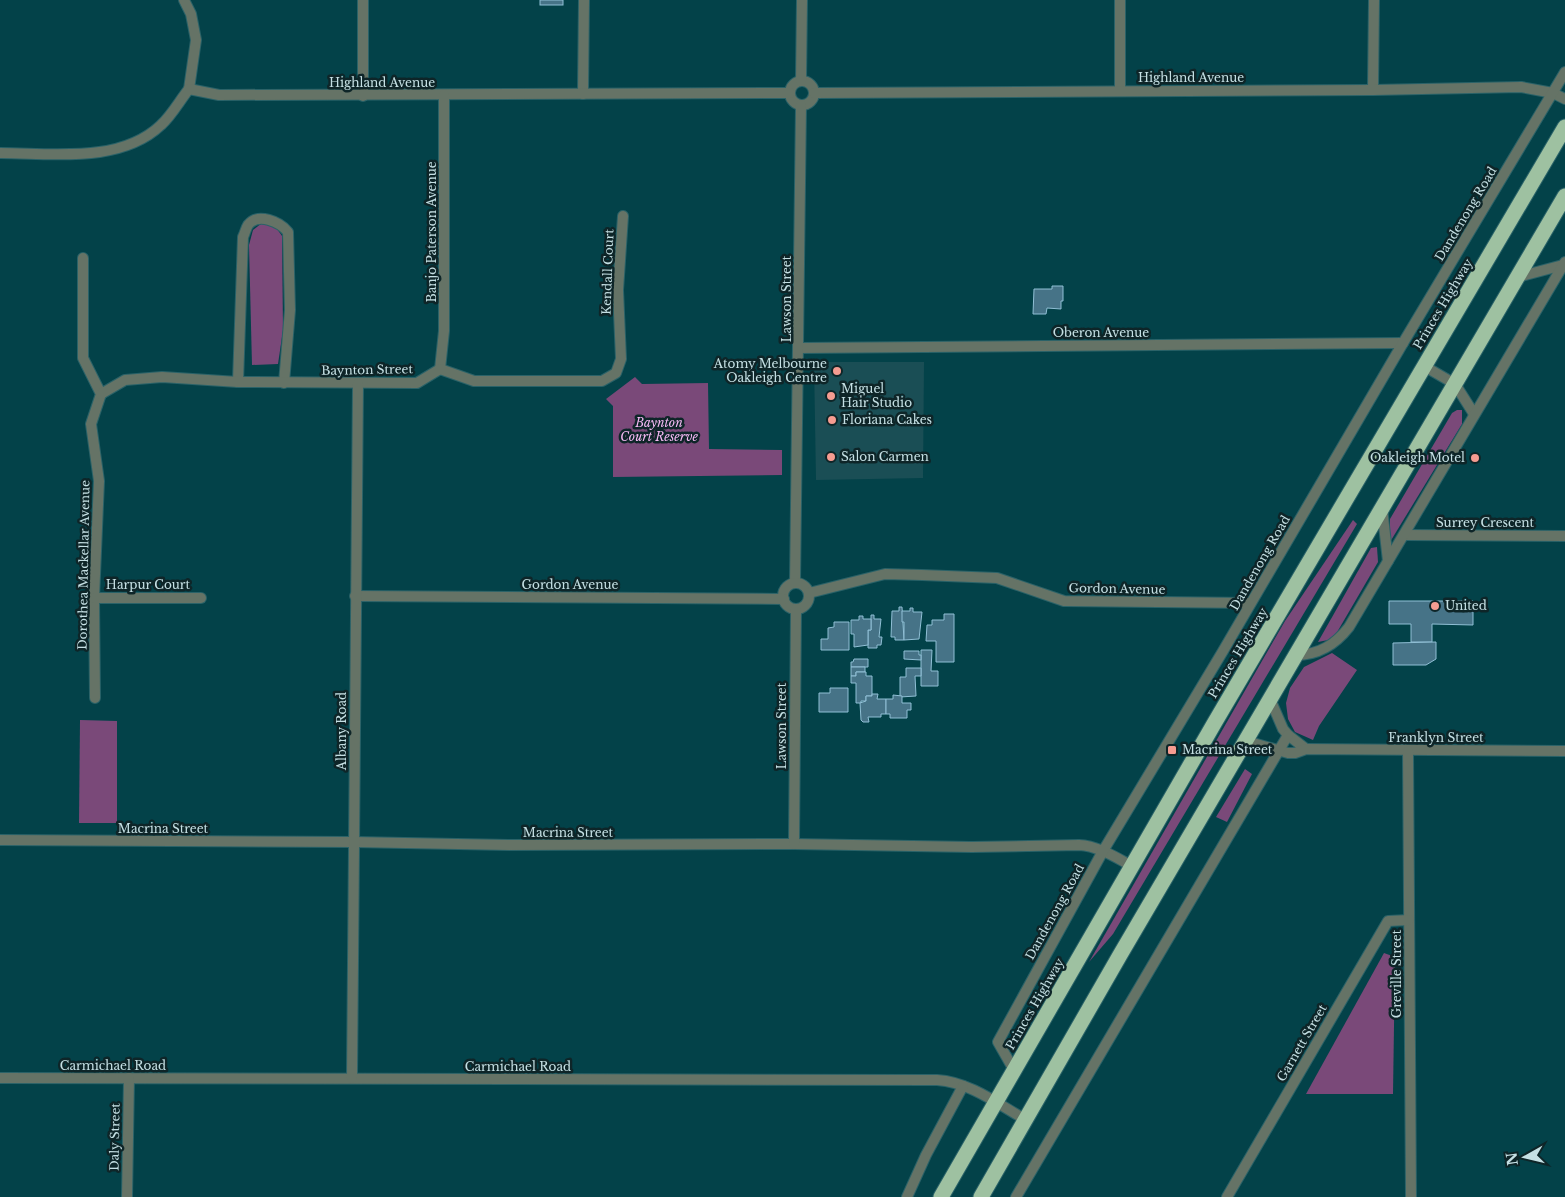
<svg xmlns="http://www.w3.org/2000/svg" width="1565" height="1197" font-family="'Libre Baskerville',serif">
<rect width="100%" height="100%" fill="#034249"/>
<!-- built -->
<polygon fill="#1a4e55" points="814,362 924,362 923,478 816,480"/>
<!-- green -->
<g fill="#7a4979">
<polygon points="262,223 275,226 282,236 283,330 278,364 252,365 249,245 253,230"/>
<polygon points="635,377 642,384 708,383 709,449 782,450 782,475 613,477 613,406 606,399"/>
<polygon points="1457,410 1462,410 1462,424 1390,542 1390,519 1452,413"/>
<polygon points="1353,520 1357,524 1113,934 1089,962 1285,621"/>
<polygon points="1377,547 1378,562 1336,634 1328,640 1318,642 1371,548"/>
<polygon points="1332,653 1357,670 1319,726 1313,740 1295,732 1288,719 1286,703 1290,688 1304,667"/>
<polygon points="80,720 117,721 117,823 79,823"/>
<polygon points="1245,769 1252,774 1227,822 1216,817"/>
<polygon points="1384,953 1395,957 1393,1094 1306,1094"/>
</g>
<!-- building -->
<g fill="#467387" stroke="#90bfd5">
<rect x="540" y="0" width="23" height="5"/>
<polygon points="1052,286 1063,286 1063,301 1061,301 1061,309 1047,308 1046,314 1033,314 1034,289 1052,289"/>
<polygon points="1389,601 1473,601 1473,625 1432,624 1432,642 1411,642 1411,624 1389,624"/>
<polygon points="899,607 902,607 904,640 895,640 895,637 891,637 892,611 899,611"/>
<polygon points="910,608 913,608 913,612 922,612 919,639 904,640 904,622 902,622 902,611 910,611"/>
<polygon points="944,614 954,614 954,662 936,662 936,641 926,641 927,625 932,625 932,620 944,620"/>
<polygon points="871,615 874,615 874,619 881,619 879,637 882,637 881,645 877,645 877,648 868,648 868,630 871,630"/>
<polygon points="859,616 863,616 863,619 871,619 871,630 868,630 868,645 854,647 854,634 851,634 851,620 859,620"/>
<polygon points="834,622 849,622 849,650 821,650 821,639 828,639 828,628 834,627"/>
<polygon points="1436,642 1436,659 1426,665 1393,665 1393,643"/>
<polygon points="921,650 932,650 931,671 938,671 938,686 921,686"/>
<polygon points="904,651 919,651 919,655 921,655 921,660 904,659"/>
<polygon points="854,659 868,659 868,667 851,667 851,662 853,662"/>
<polygon points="851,667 865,667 865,672 856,672 856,676 851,676"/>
<polygon points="906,668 921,668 921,676 915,676 916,696 900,697 900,677 906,677"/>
<polygon points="856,672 866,672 866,676 872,676 872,696 866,696 866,701 861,701 861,703 856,703 856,683 851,683 851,676 856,676"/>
<polygon points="830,688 848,688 848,712 819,712 819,693 830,693"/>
<polygon points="872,694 878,694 877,699 886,699 886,714 881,714 881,717 868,717 869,722 863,722 861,720 860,703 866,701 866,696 872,696"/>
<polygon points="893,695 902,696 902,703 911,703 911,710 907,710 907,718 890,718 890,714 886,714 886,699 893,699"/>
</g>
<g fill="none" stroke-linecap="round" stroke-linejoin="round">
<!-- street casing -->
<g stroke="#2a6268" stroke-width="12">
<g id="street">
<polyline points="184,0 191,14 196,40 189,89"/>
<circle cx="802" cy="93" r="12"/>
<polyline points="801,81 802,0"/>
<polyline points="1373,90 1374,0"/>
<polyline points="1120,91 1120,0"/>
<polyline points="814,93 1373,90 1521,87 1553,93 1565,99"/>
<polyline points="583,94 584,0"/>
<polyline points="363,96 363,0"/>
<path d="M0,153C52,153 120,164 161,125C172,115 180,100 189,89L219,95L790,93"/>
<polyline points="83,258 83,358 101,394 91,424 99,481 94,598 95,698"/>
<polyline points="1518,277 1563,265"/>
<polyline points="799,348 1403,343"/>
<polyline points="1424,366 1455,384 1474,414"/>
<polyline points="440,369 444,331 444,95"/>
<path d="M238,382L243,237C245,233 246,228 248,225C258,212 280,222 288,232L290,310L284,383"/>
<polyline points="101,394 125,380 162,377 238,382 417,383 440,369 474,381 602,381 616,373 621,359 618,290 623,216"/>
<polyline points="1382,508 1388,561"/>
<polyline points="1404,535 1565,536"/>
<polyline points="795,583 801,105"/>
<circle cx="796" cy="596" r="13"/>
<polyline points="809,593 885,574 922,575 997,578 1064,601 1250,603"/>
<polyline points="355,596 784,599"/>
<polyline points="94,598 201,598"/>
<path d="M1296,655C1319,655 1335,645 1349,627L1565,262"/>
<polyline points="1270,699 1283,729 1288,735 1306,749"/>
<polyline points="1246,741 1288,753 1295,753 1306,749 1565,751"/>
<polyline points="1408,751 1411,1197"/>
<path d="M0,840L354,842L509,845L794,844L972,847L1079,845C1098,846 1115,857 1132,866"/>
<polyline points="794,844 796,609"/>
<polyline points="1014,1070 998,1042 1103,851 1223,651 1403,343 1565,72"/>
<path d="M0,1078L937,1080C970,1082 998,1104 1026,1120"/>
<polyline points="352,1078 358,384"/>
<polyline points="127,1197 129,1078"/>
<polyline points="907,1197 926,1155 963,1086"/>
<polyline points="1016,1197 1288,735"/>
<polyline points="1227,1197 1388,921 1409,920"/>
</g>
</g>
<!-- highway casing -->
<g stroke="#2a6268" stroke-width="17">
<g id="highway">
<polyline points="941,1197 1215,722 1565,127"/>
<polyline points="981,1197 1120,955 1565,196"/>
</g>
</g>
<!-- street -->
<use href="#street" stroke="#657366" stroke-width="10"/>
<!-- highway -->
<use href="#highway" stroke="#9ec1a1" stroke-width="15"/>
</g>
<!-- markers -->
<g fill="#f59c91" stroke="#0e2528" stroke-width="2">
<circle cx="837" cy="371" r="5"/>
<circle cx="831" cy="396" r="5"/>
<circle cx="832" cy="420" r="5"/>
<circle cx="831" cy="457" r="5"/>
<circle cx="1475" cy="458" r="5"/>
<circle cx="1435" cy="606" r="5"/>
<rect x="1167" y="745" width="10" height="10" rx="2.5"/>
</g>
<g text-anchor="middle" stroke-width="5" stroke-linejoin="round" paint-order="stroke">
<!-- street labels -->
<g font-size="12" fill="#c5e0e4" stroke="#0e2528">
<text x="1191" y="82">Highland Avenue</text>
<text x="382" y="87">Highland Avenue</text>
<text transform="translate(1466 214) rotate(-59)" y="4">Dandenong Road</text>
<text transform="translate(432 232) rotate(-90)" y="4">Banjo Paterson Avenue</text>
<text transform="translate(608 272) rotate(-88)" y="4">Kendall Court</text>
<text transform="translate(787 299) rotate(-90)" y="4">Lawson Street</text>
<text transform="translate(1443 304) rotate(-59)" y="4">Princes Highway</text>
<text x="1101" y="337">Oberon Avenue</text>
<text transform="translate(367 370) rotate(-1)" y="4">Baynton Street</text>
<text x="1485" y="527">Surrey Crescent</text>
<text transform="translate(1260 563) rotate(-60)" y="4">Dandenong Road</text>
<text transform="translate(84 565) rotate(-89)" y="4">Dorothea Mackellar Avenue</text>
<text x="148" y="589">Harpur Court</text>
<text x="570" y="589">Gordon Avenue</text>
<text transform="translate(1117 589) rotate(1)" y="4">Gordon Avenue</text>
<text transform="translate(1238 653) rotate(-59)" y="4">Princes Highway</text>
<text transform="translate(782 726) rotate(-90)" y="4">Lawson Street</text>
<text transform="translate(342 731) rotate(-90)" y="4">Albany Road</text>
<text x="1436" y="742">Franklyn Street</text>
<text x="163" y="833">Macrina Street</text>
<text x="568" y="837">Macrina Street</text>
<text transform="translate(1055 912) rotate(-61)" y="4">Dandenong Road</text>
<text transform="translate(1397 974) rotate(-90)" y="4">Greville Street</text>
<text transform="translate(1035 1004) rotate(-60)" y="4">Princes Highway</text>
<text transform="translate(1302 1043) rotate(-60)" y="4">Garnett Street</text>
<text x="113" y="1070">Carmichael Road</text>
<text x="518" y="1071">Carmichael Road</text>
<text transform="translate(115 1137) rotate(-89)" y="4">Daly Street</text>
</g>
<!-- poi labels -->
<g font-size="12" fill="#c5e0e4" stroke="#0e2528" text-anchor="start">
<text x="827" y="368" text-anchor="end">Atomy Melbourne<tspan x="827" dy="14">Oakleigh Centre</tspan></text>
<text x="841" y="393">Miguel<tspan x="841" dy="14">Hair Studio</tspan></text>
<text x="842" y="424">Floriana Cakes</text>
<text x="841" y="461">Salon Carmen</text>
<text x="1465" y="462" text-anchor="end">Oakleigh Motel</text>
<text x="1445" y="610">United</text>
<text x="1182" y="754">Macrina Street</text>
</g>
<!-- park labels -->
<g font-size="12" font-style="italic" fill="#f7baf5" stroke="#0e2528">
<text x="659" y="427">Baynton<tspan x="659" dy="14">Court Reserve</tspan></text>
</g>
</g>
<!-- north arrow -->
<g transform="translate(1525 1157) rotate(262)" stroke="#0e2528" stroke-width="4" paint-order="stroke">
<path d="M0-4L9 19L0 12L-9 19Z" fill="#c5e0e4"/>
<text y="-8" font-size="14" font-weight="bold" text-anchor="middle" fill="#c5e0e4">N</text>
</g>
</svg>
